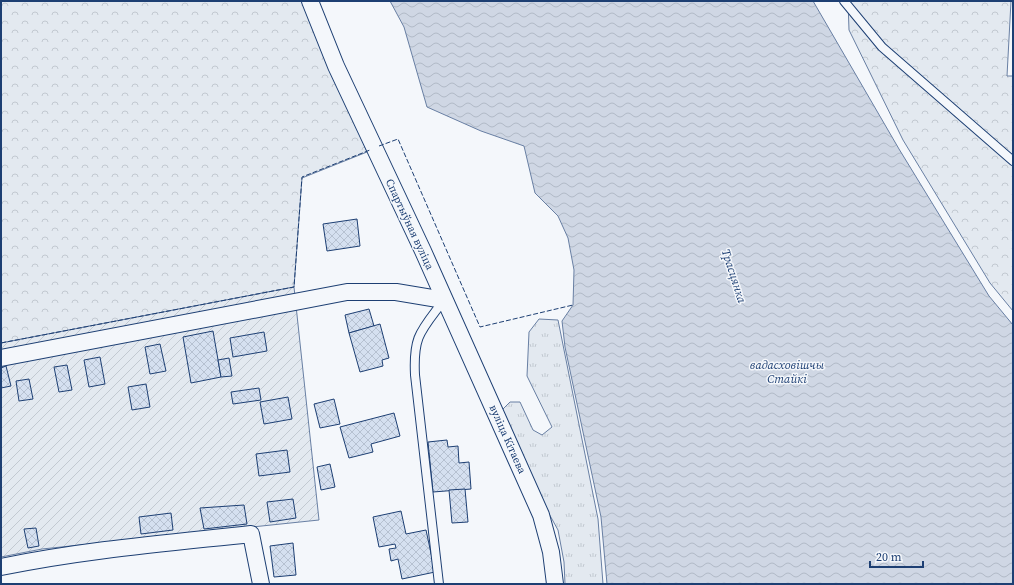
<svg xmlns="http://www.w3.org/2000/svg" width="1014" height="585" font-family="'Source Serif 4',serif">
<defs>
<pattern id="grass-tufts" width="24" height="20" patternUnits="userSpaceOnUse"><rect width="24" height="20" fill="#e3e9f0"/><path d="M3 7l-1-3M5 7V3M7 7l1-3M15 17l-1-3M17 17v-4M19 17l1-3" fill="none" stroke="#c2c9d1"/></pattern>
<pattern id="forest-crowns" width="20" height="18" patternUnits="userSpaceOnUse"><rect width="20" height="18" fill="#e3e9f0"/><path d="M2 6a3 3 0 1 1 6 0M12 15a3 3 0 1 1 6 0" fill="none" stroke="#c2c9d1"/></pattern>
<pattern id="garden-furrows" width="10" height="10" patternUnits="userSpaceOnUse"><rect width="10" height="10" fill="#e3e9f0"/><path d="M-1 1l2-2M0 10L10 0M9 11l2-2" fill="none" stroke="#c2c9d1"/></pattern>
<pattern id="water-waves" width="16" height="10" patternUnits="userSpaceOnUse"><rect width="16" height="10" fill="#cfd7e4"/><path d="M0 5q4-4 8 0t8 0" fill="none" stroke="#b1bac7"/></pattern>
<pattern id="building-cross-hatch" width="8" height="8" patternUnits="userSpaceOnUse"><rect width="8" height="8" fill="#d5e0f0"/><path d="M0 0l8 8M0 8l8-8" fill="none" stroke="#b6c1d1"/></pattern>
</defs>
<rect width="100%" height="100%" fill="#f4f7fb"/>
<!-- grass -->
<polygon fill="url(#grass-tufts)" stroke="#687fa3" points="539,319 558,320 598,519 603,584 565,584 564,562 558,530 542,501 502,410 510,402 520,402 533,430 542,435 552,427 527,376 529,332"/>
<!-- forest -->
<g fill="url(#forest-crowns)" stroke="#687fa3">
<polygon points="1,1 308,1 367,152 302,178 294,287 1,343"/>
<polygon points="848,1 1011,1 1007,76 1013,76 1013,311 990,283 903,140 849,30"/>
</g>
<!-- garden -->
<polygon fill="url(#garden-furrows)" stroke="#687fa3" points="294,287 319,520 42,549 1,557 1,343"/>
<!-- water -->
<polygon fill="url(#water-waves)" stroke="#687fa3" points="390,1 813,1 899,149 989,296 1013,325 1013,584 607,584 601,517 565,347 562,321 573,305 574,270 568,238 558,216 535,193 524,146 481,131 427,107 404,27"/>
<!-- building -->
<g fill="url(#building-cross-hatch)" stroke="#1d3f73">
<polygon points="357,219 360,246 327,251 323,224"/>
<polygon points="369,309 374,326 349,333 345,315"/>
<polygon points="380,324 389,358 382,360 383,366 360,372 349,333"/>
<polygon points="213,331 221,377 191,383 183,337"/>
<polygon points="264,332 267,351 233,357 230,338"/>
<polygon points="160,344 166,371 150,374 145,347"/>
<polygon points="100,357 105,384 89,387 84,360"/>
<polygon points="229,358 232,376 221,377 218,360"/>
<polygon points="67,365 72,390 59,392 54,367"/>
<polygon points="6,366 11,386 1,388 1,368"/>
<polygon points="29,379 33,399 19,401 16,381"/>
<polygon points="146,384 150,407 132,410 128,387"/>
<polygon points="259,388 261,400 233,404 231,392"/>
<polygon points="288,397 292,419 264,424 260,402"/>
<polygon points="334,399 340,424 320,428 314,404"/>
<polygon points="394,413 400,436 371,444 373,452 349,458 340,427"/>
<polygon points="447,440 448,447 458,446 459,463 469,462 471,489 433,492 428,442"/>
<polygon points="287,450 290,472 259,476 256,454"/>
<polygon points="330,464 335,487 321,490 317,467"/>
<polygon points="465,489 468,522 452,523 449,490"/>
<polygon points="293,499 296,518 270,522 267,502"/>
<polygon points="244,505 247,524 204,529 200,508"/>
<polygon points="401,511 406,534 426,530 435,572 402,579 398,559 391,561 389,549 396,548 395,544 379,547 373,517"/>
<polygon points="171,513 173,530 141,534 139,517"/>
<polygon points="36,528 39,546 28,548 24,529"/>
<polygon points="293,543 296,575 274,577 270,546"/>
</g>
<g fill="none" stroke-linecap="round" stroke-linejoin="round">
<!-- lane casing -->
<g stroke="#1d3f73" stroke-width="10">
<g id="lane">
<polyline points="844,1 882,47 1013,161"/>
<path d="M439,584L415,375C413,335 421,331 444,300"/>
</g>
</g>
<!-- street casing -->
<g stroke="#1d3f73" stroke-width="18">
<g id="street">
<polyline points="310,1 336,66 423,251 541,515 551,552 555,584"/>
<polyline points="1,358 347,292 396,292 444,300"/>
<path d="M1,567C83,550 168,543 251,534L261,584"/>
</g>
</g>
<!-- lane -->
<use href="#lane" stroke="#f4f7fb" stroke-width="8"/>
<!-- street -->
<use href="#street" stroke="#f4f7fb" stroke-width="16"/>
<!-- fence -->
<g stroke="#1d3f73" stroke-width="1" stroke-dasharray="5 2" stroke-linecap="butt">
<polyline points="379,146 398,139 480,327 573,305"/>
<polyline points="1,343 294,287 302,177 370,150"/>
</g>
</g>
<g text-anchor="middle" stroke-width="3" stroke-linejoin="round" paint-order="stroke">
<!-- street labels -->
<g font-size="11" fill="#1d3f73" stroke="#f4f7fb">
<text transform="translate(410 224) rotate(65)" y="4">Спартыўная вуліца</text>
<text transform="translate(508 439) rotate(66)" y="4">вуліца Кітаева</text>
</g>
<!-- water labels -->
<g font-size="12" font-style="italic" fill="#1d3f73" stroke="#f4f7fb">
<text transform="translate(734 276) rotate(72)" y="4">Трасцянка</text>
<text x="787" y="369">вадасховішчы<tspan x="787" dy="14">Стайкі</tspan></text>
</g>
</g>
<!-- border -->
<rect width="1014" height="585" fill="none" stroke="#1d3f73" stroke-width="4"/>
<!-- scale -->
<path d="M870 561v6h53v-6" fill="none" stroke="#1d3f73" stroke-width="2"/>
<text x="876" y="561" font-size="12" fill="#1d3f73" stroke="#f4f7fb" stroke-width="3" paint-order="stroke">20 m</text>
</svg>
